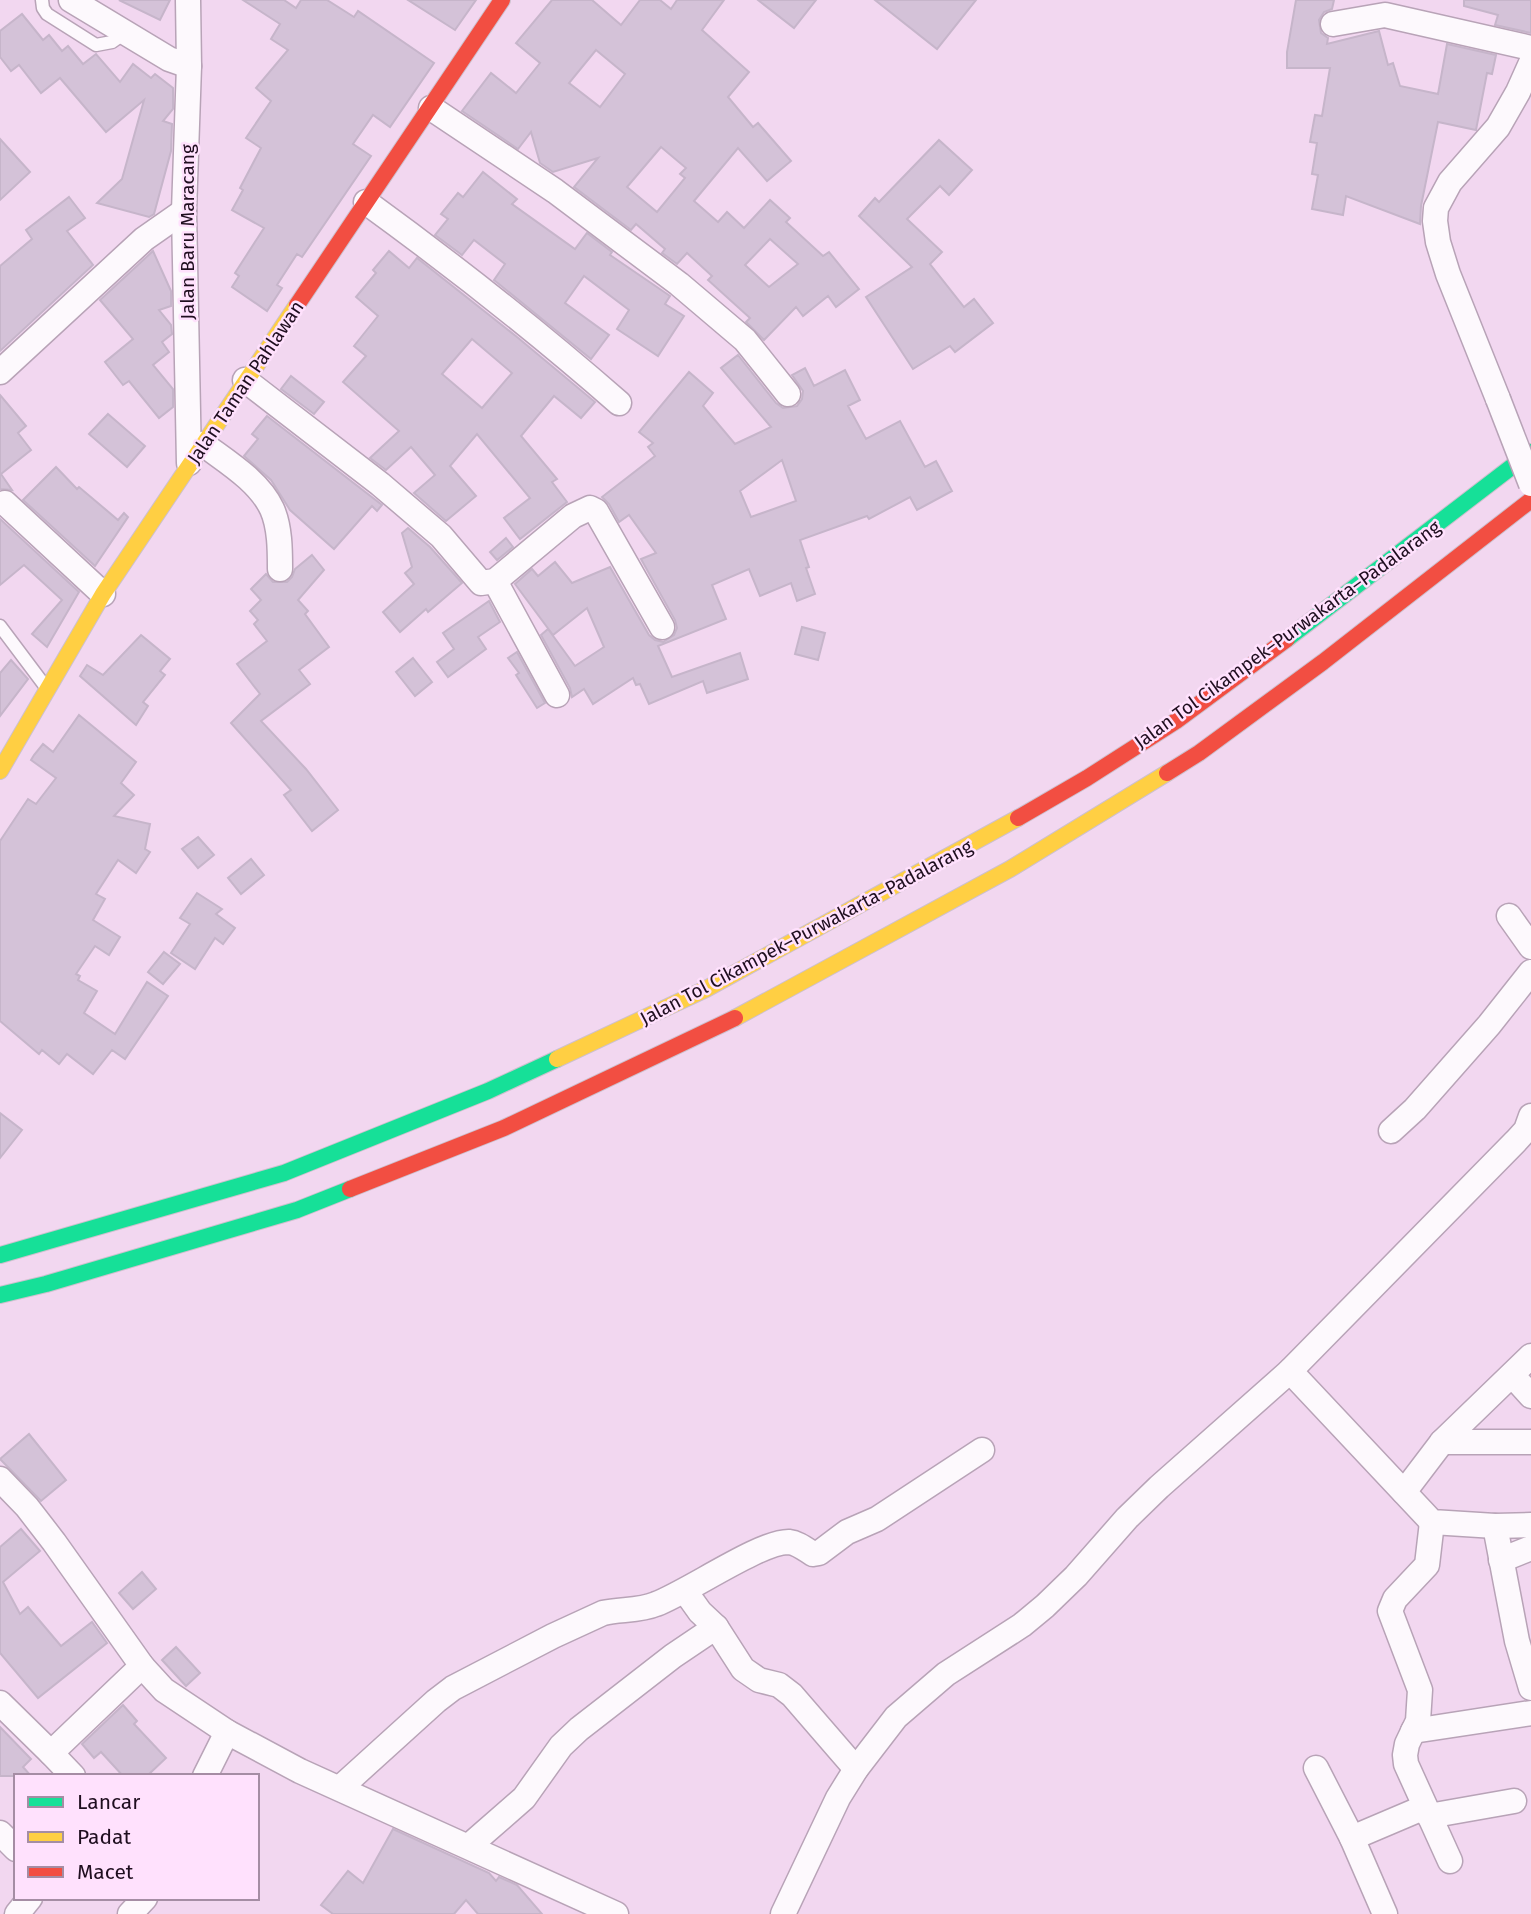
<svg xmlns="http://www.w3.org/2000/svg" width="1531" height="1914" font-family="'Fira Sans',sans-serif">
<rect width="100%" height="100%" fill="#f2d7f0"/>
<!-- building -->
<g fill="#d4c2d8" stroke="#c6b5ca" stroke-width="2" fill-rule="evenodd">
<polygon points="119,0 170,0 160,20"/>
<polygon points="243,0 284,0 296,8 301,0 327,0 354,17 358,11 434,63 390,127 373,115 353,144 371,156 302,257 297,254 277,285 282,288 267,311 232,287 239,276 235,273 264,228 232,210 243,190 240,188 261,148 246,138 271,101 256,88 288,50 271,39 280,24"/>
<polygon points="408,0 476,0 455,30"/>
<path d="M552,0H592L621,25L640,0H660L671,9L677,0H724L702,30L749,72L728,97L753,127L758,123L791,161L767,181L738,148L694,201L718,222L727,212L744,228L770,200L790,218L786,222L823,256L829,252L859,289L836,307L828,296L803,316L796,307L764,340L746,322L750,318L708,280L712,276L687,253L677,264L662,253L665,249L636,224L631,230L574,187L598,158L553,172L540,163L531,132L518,149L462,111L491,73L516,93L540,63L516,43ZM596,50L625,74L600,107L569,83ZM661,147L686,168L680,174L685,178L657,212L627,187ZM770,239L798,264L769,287L745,265Z"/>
<polygon points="758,0 816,0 794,28"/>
<polygon points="875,0 976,0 937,49"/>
<polygon points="1296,0 1334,0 1332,9 1324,12 1319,20 1321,33 1328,38 1327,44 1379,31 1388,65 1393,63 1400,86 1438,94 1447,44 1496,55 1492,74 1487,73 1476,130 1438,122 1421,206 1420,224 1346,196 1343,215 1312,209 1318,175 1312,174 1317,143 1310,142 1315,115 1322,116 1330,68 1287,68 1287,52"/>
<polygon points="1464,0 1531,0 1531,33 1495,25 1498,15 1464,6"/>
<polygon points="22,14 43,40 49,35 62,51 68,46 83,64 96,54 120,82 133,64 151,78 155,74 173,88 173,109 163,121 172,124 171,151 154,214 149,217 97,203 122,179 144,100 106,132 60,78 41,93 19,65 11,71 0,57 0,31"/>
<polygon points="0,139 30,172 0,200"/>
<polygon points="939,140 972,170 949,195 940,186 907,219 942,252 930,264 964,307 974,299 993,323 955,352 950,346 913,369 866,297 912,267 859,216 875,198 879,202"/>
<polygon points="483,172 517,199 512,204 575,249 587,233 612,252 610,255 670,296 665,304 684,316 658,356 617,329 629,310 584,276 565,303 609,335 591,359 494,280 505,264 474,240 462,255 435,235 448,219 441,214 458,193 463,197"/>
<polygon points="69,197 85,218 67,231 93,265 0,351 0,266 32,239 26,230"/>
<polygon points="153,251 171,291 171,306 159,310 171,325 172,334 162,342 169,352 153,365 173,389 173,407 159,418 129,381 123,385 105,362 133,339 100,300"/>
<path d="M389,251L409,268L417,258L517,337L595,402L581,418L554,396L521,436L557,479L552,482L567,502L520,539L504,518L530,498L477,434L450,466L476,496L446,521L414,493L435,475L411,447L386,470L370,458L399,431L343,382L366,356L354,346L378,316L356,297L376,273L373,270ZM472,339L512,373L482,408L442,374Z"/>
<path d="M738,355L776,403L783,408L797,406L802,399L803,391L792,375L805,368L814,386L845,370L860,400L848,406L866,439L900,421L925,467L936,461L952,491L917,510L910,497L869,519L867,516L800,540L809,567L806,568L815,594L797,601L791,583L760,596L749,569L712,585L726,619L658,646L672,677L740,653L748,679L707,693L703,681L649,704L640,684L636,685L633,678L593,704L584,689L572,697L570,688L541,635L548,629L575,666L604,647L587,608L553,635L515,584L532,569L538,576L555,562L572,583L610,567L649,635L655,640L663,642L674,635L677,628L675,620L641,559L656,553L629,515L619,522L609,504L602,497L655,456L648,447L653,443L639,432L689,372L713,393L703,406L735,444L771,427L721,368ZM782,460L796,501L751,517L740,491Z"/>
<polygon points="291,376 324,402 314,414 281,389"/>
<polygon points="0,395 26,426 18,433 31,450 1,474 12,490 0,489"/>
<polygon points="108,414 145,446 127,467 89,434"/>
<polygon points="267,416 382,505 377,511 372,506 334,549 290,510 271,480 244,456 258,439 252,434"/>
<polygon points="56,467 77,489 79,487 118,520 124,513 128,517 95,566 23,500"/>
<polygon points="0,519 79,592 47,647 32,634 62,600 24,565 0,585"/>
<polygon points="408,528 430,547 462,583 428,612 426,609 400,632 383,612 414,584 405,573 412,567 402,533"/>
<polygon points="506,538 513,547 497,560 490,552"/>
<polygon points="312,555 324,570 298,600 308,611 305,614 329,647 299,670 310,684 261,721 306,769 338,810 312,831 284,795 291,790 231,723 260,694 237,664 267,641 254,624 258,620 250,611 261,600 251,589 266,574 273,582 287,582 292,577 295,569"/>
<polygon points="489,601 500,622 478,637 486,649 448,677 437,662 454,649 443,633"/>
<polygon points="802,627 825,633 818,660 795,654"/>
<polygon points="141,635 170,659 160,671 165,675 143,702 148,706 136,725 80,676 87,665 103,675"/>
<polygon points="517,652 545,703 537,708 516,675 519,673 508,658"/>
<polygon points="413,658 432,682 415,696 396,672"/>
<polygon points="11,660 28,679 0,716 0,673"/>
<polygon points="79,715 136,762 121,783 134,795 114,816 150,824 145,849 150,852 136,873 118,860 96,894 105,899 93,920 120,937 109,955 95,946 76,974 80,976 78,980 97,991 84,1013 115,1034 147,982 168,996 125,1059 112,1050 93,1074 67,1054 59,1064 42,1050 39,1054 0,1021 0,841 28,799 36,804 56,778 31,760 34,755 43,744 53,752"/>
<polygon points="198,837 214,855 198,868 182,849"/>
<polygon points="251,859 264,875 241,894 228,878"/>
<polygon points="197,893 222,909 216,914 235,928 223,944 215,938 195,969 171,953 190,924 180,918"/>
<polygon points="164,952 180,964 163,984 148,972"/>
<polygon points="0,1113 22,1130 0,1158"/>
<polygon points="29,1434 66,1480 41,1501 0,1459"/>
<polygon points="21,1529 40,1551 3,1582 20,1614 28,1607 61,1646 92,1622 107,1643 38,1698 0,1653 0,1547"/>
<polygon points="142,1572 156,1589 133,1609 119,1593"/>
<polygon points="176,1647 200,1673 186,1686 162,1660"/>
<polygon points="123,1705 137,1721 134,1724 166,1758 147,1776 123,1776 101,1752 94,1758 82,1744"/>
<polygon points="0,1727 31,1759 23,1767 31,1776 0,1776"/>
<polygon points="393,1829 489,1873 496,1881 499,1877 517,1885 542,1914 478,1914 466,1900 454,1914 333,1914 321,1905 348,1871 363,1883"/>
</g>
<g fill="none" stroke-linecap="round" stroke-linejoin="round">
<!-- lane casing -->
<g stroke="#b8a3b7" stroke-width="15">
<g id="lane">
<polyline points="42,0 43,8 47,14 96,45 112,42 126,32"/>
<polyline points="0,626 45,686"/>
</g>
</g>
<!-- street casing -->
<g stroke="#b8a3b7" stroke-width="27">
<g id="street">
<polyline points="71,0 169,59 189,66"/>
<polyline points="188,0 189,66 184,211 189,463"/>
<polyline points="1333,24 1385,15 1531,48"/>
<polyline points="431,108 555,191 679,284 745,340 788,394"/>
<path d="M366,202C454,266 538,332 619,403"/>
<polyline points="0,372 144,239 184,211"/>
<polyline points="245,380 380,484 441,536 481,583 495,581 573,516 590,508 596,511 662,627"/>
<polyline points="1498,399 1448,274 1438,242 1435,221 1436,208 1450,182 1498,127 1518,92 1531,63"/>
<path d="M203,444C227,462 259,481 272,509C280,527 280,550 280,569"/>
<polyline points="5,503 103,594"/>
<polyline points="495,581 557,695"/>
<polyline points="1509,916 1531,947"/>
<polyline points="1391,1131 1415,1109 1489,1025 1531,972"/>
<polyline points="1290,1371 1432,1522 1495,1526 1531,1525"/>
<polyline points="1512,1375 1531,1396"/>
<polyline points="1442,1442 1531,1442"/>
<polyline points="0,1479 27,1507 54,1542 142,1666 164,1690 227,1732 300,1771 616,1914"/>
<polyline points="1404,1492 1442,1442 1531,1356"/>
<polyline points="1432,1522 1427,1565 1395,1599 1390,1611 1420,1690 1418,1721 1407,1744 1405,1755 1406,1764 1450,1861"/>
<polyline points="1495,1526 1517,1641 1531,1688"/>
<polyline points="1501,1560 1531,1548"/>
<polyline points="685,1591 700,1612 716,1627"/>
<polyline points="0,1703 51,1753"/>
<polyline points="1413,1731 1531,1713"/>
<polyline points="1316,1768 1352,1838 1385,1914"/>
<polyline points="73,1776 51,1753 142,1666"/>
<polyline points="205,1776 227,1732"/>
<path d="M340,1788L436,1701L453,1688L553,1636L603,1613C620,1609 640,1611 656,1604C688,1592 761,1541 789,1542C798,1543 805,1549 813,1554L819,1553L847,1532L877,1519L982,1450"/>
<polyline points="1429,1816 1514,1801"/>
<polyline points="0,1833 16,1849"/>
<polyline points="1352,1838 1425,1807"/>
<polyline points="469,1846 524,1798 561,1746 579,1729 673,1656 716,1627 743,1669 759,1680 779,1685 792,1695 856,1769"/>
<polyline points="17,1914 30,1898"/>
<polyline points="130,1914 145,1898"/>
<polyline points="783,1914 838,1798 856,1769 896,1717 946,1674 1022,1625 1045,1606 1076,1576 1127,1518 1159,1487 1290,1371 1516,1141 1526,1130 1531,1116"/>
</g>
</g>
<!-- fast casing -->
<g stroke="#cdc0cd" stroke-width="18">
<g id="fast">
<polyline points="1287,639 1531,452"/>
<polyline points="0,1255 284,1173 488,1091 557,1059"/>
<polyline points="0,1295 46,1284 297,1210 350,1189"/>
</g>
</g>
<!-- slow casing -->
<g stroke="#cdc0cd" stroke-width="18">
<g id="slow">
<polyline points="0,771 103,594 297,305"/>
<polyline points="735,1018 1010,869 1167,773"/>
<polyline points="557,1059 706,989 1018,818"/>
</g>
</g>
<!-- jam casing -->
<g stroke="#cdc0cd" stroke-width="18">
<g id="jam">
<polyline points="297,305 502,0"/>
<polyline points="1167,773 1199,753 1323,662 1531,500"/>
<polyline points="1018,818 1087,778 1176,721 1287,639"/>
<polyline points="350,1189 504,1128 735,1018"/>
</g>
</g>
<!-- lane -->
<use href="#lane" stroke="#fdf9fd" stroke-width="12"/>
<!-- street -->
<use href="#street" stroke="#fdf9fd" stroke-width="24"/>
<!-- fast -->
<use href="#fast" stroke="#16e098" stroke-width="16"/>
<!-- slow -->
<use href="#slow" stroke="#ffcf43" stroke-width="16"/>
<!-- jam -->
<use href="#jam" stroke="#f24e42" stroke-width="16"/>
<!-- street-bridge casing -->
<g stroke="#b8a3b7" stroke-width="27" stroke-linecap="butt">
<polyline id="street-bridge" points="1498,399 1531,484"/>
</g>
<!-- street-bridge -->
<use href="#street-bridge" stroke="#fdf9fd" stroke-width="24"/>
</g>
<g text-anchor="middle" stroke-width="5" stroke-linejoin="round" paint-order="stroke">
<!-- street labels -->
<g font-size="19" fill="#1f0e1f" stroke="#ffe1fd">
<text transform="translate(187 232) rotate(-90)" y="7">Jalan Baru Maracang</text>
<text transform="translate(245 382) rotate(-56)" y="7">Jalan Taman Pahlawan</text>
<text transform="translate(1287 634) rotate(-36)" y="7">Jalan Tol Cikampek–Purwakarta–Padalarang</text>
<text transform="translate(806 932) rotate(-28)" y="7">Jalan Tol Cikampek–Purwakarta–Padalarang</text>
</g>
</g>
<!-- legend -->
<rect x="14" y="1774" width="245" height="126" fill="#ffe1fd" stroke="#a58da4" stroke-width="2"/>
<rect x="28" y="1797" width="35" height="10" fill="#16e098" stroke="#a58da4" stroke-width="2"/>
<text x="77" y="1809" font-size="21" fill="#1f0e1f">Lancar</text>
<rect x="28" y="1832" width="35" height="10" fill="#ffcf43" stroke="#a58da4" stroke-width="2"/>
<text x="77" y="1844" font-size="21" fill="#1f0e1f">Padat</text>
<rect x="28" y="1867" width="35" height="10" fill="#f24e42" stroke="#a58da4" stroke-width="2"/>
<text x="77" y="1879" font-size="21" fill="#1f0e1f">Macet</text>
</svg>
